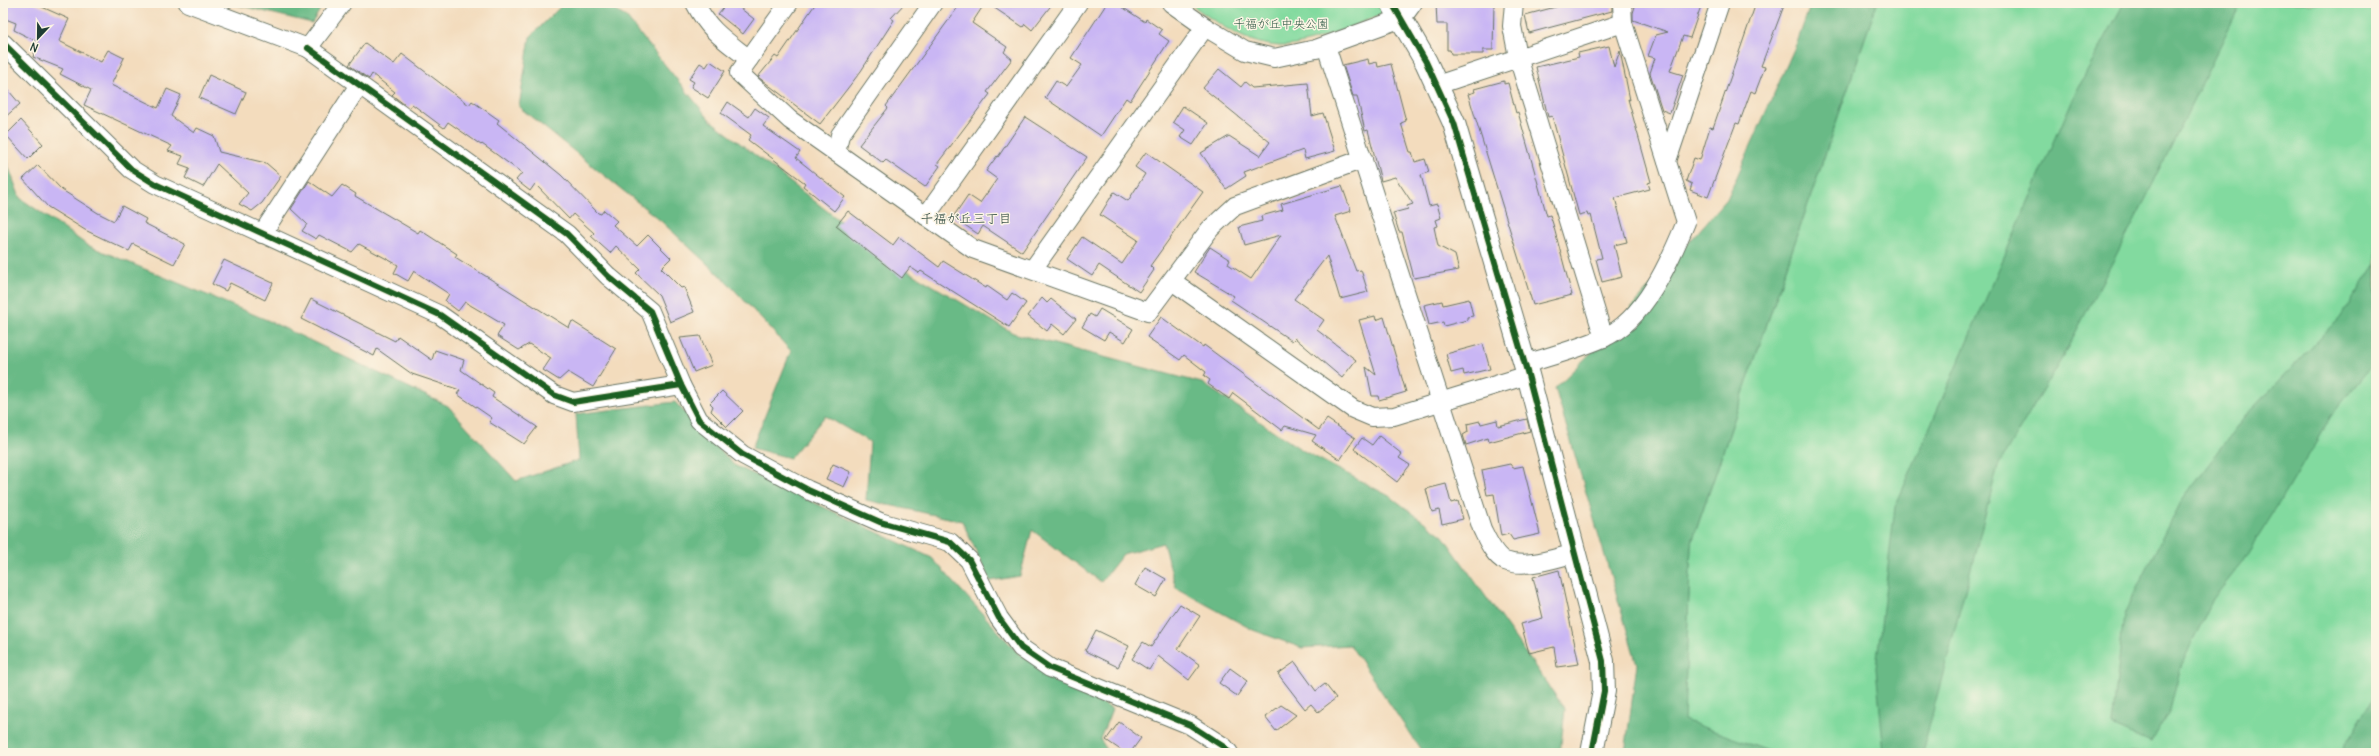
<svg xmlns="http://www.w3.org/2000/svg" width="2379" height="756" font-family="Delius,'Klee One',sans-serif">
<rect width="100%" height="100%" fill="#fcf5e5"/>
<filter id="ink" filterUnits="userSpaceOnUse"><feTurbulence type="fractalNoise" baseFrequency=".025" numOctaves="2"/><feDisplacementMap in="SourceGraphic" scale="8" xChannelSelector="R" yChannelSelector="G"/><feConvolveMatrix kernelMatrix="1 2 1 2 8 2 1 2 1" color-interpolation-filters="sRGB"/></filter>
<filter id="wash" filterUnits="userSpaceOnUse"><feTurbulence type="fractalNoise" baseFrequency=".012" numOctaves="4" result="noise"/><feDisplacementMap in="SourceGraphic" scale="16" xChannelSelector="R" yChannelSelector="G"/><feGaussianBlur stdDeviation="0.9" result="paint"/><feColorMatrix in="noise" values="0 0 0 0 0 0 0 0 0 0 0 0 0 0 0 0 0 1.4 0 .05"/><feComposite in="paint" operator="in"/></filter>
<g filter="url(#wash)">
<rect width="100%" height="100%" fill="#f3dcbd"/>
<!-- green -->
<g fill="#82da9f" stroke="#508c6a">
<path d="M1189,3H1376L1384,14C1360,22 1308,46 1285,46C1248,47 1217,23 1189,3Z"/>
<polygon points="1877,3 2376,3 2376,753 1682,753 1691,545"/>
</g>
<!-- forest -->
<g fill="#69ba86" stroke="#447c5d">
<polygon points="229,3 324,3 312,23"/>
<polygon points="564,3 603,3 626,17 710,120 893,262 1013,333 1202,383 1302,450 1391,497 1443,536 1565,709 1560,753 1423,753 1350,645 1302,648 1253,630 1176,588 1163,543 1123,554 1101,582 1032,530 1020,576 990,581 962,521 866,500 870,442 825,416 790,458 752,448 791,351 729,284 661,221 519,107 530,37"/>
<polygon points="1811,3 1877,3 1691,545 1684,720 1774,753 1625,753 1637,664 1555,388 1599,345 1727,199 1798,40"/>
<polygon points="2124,3 2241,3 2145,200 2068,347 1998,466 1922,753 1884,753 1876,668 1895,507 2075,94"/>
<polygon points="3,152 20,198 87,245 267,320 448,406 516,481 579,460 576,414 675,402 734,465 932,558 1018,653 1112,709 1100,739 1109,753 3,753"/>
<polygon points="2376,264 2376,360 2331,416 2286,493 2241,564 2213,599 2181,666 2170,710 2151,742 2112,725 2124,614 2180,502 2247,414 2340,318"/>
<polygon points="2376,693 2376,753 2341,753"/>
</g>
<g id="blocks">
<!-- building -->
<g fill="#c9b6f4">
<polygon points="3,3 33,3 69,19 59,41 101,62 108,50 124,58 111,85 158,108 167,89 181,95 171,116 194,133 197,128 214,136 219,152 266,163 281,176 262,203 252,211 239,204 248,193 217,164 203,187 185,178 190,168 179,164 183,156 168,151 172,146 84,105 91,90 60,74 63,69 33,57 38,42 14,30 16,23 3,18"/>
<polygon points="727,3 742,3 740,8 754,19 743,34 718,14"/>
<polygon points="816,3 905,3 891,18 894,20 861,71 820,124 758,77 775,56 778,58"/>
<polygon points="961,3 985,3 972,23 1007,47 1004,52 1012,59 987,92 990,94 937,164 940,166 925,187 886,160 883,163 859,145 888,108 886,106"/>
<polygon points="987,3 1053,3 1032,30 1025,24 1023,27"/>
<polygon points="1107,3 1116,3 1145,22 1146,19 1162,30 1159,34 1169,41 1130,101 1126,98 1101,136 1045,98 1056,81 1066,87 1082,65 1071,58"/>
<polygon points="1436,3 1494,3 1493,50 1483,50 1483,54 1451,54 1450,50 1447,50 1447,24 1437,24"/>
<polygon points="1562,3 1612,3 1612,11 1529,33 1525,15 1563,5"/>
<polygon points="1636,3 1702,3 1690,38 1683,36 1670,71 1683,75 1670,113 1662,110 1650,73 1655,58 1648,56 1656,35 1668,32 1633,20 1633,13"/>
<polygon points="1756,3 1785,3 1761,66 1765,67 1755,93 1751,91 1739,124 1736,123 1708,197 1690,190 1692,184 1686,181 1694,158 1700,160 1710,127 1713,128"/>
<polygon points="365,43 394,64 402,54 469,105 472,101 499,120 497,123 561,175 598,213 601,214 604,210 617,221 613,225 637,246 648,235 671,258 661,268 681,288 684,287 694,312 670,322 659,295 636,273 640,269 616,246 610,253 591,236 594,233 573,214 569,219 535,184 530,191 516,180 522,173 482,144 481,145 448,122 444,128 412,104 409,108 392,95 395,92 372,74 369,79 349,65"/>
<polygon points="1609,46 1614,67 1620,51 1630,100 1628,99 1651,182 1648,183 1650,189 1615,198 1627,242 1614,245 1622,277 1602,282 1596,259 1602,258 1591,215 1588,216 1587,213 1579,215 1552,116 1548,117 1536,67 1579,57 1578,53"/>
<polygon points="1368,59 1369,64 1377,62 1378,67 1391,64 1406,121 1401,123 1410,152 1412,152 1415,162 1425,159 1429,172 1421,175 1429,206 1437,204 1441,218 1436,220 1438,226 1434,227 1438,246 1455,255 1459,270 1414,278 1402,232 1399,232 1393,213 1408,209 1407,206 1413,204 1395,177 1381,181 1368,130 1365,131 1357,96 1353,96 1343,65"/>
<polygon points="710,61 725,71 708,98 691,87 694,82 689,79 700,63 706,67"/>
<polygon points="1219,69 1241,87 1245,82 1252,88 1308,83 1312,116 1323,113 1335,151 1305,159 1303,150 1244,172 1246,176 1226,189 1201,153 1229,136 1260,156 1270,142 1203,88"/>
<polygon points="209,75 246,92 236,114 199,98"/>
<polygon points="1504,81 1504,84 1508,83 1516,113 1518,112 1547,216 1550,215 1553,224 1572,295 1533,305 1468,94 1475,92 1474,89"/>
<polygon points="3,84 20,104 3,119"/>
<polygon points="728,102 749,117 755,108 769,118 763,126 800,152 796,158 845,197 834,211 803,186 805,183 748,140 751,135 721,113"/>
<polygon points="1183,106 1208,123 1193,145 1180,137 1185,130 1173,122"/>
<polygon points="1025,117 1087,157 1022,252 983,226 978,234 953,217 968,195 980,203 997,179 986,171 997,156 998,157"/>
<polygon points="21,120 43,144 28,159 6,135"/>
<polygon points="1146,152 1203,192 1150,266 1154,270 1139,292 1099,265 1092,276 1067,259 1082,237 1122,264 1138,240 1100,215 1114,192 1128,201 1145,174 1135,167"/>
<polygon points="38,165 62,190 98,213 114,221 122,206 146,219 144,223 185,244 174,264 133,244 129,251 85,230 48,207 23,179"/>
<polygon points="309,181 332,197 342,185 356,194 355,196 418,233 420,230 457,254 455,257 569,328 572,321 616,349 593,387 568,372 559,380 543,370 551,358 529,344 519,350 497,336 504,325 465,302 458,311 445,301 449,294 414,271 408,281 394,273 398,265 359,244 352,252 319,235 316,239 302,231 307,224 291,209"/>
<polygon points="1342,186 1351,211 1335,216 1356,271 1361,270 1368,292 1340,299 1327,256 1294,299 1324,320 1317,330 1356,360 1342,378 1295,338 1292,341 1231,300 1234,296 1194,272 1210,247 1230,260 1228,264 1251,279 1281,235 1244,245 1239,227 1262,221 1261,216 1283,210 1281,204"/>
<polygon points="848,211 893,245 899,237 939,267 943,261 986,288 987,286 1007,300 1012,293 1026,303 1009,327 921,271 919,273 910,267 902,278 836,226"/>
<polygon points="224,260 273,283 265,300 230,283 226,291 212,284"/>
<polygon points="1042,298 1047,303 1051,299 1076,319 1064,334 1052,324 1047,331 1028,316"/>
<polygon points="311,299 395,341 398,336 432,360 435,350 464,360 461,370 494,393 492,397 537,427 524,444 489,422 492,418 457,394 460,390 412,374 377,349 374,356 301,319"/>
<polygon points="1469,299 1473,316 1467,317 1467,320 1444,326 1443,322 1429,325 1424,305 1442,301 1443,305"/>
<polygon points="1100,309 1133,329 1125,342 1109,332 1104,340 1082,327 1090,314 1095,317"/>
<polygon points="1375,316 1376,320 1384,317 1406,392 1379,400 1378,396 1372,396 1366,367 1376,375 1359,320"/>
<polygon points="1161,317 1203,347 1204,345 1319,430 1327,419 1355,438 1340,460 1312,441 1316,435 1285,426 1282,430 1233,393 1229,399 1208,384 1210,380 1204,376 1206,372 1184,355 1180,360 1147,337"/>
<polygon points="700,336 712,365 694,372 680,338"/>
<polygon points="1483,344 1490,369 1464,375 1463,370 1451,373 1446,354"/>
<polygon points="722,391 743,411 727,427 711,411 713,406 710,403"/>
<polygon points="1527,419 1530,431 1489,442 1488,438 1466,445 1463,435 1468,432 1467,424 1480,421 1481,424 1497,420 1498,426"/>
<polygon points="1379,436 1402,454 1399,458 1410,465 1397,482 1354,449 1362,438 1372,445"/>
<polygon points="833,464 851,472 844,487 826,479"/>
<polygon points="1510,464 1513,468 1523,466 1540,534 1513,540 1509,534 1501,536 1494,494 1487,495 1482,470"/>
<polygon points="1446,484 1451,503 1458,501 1463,519 1442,524 1439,510 1432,512 1426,489"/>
<polygon points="1145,567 1166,579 1156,597 1135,585"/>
<polygon points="1559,570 1579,664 1557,667 1554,647 1529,653 1521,624 1543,618 1533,577"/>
<polygon points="1180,604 1200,616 1178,649 1200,665 1189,680 1158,656 1149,670 1132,659 1143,642 1151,647"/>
<polygon points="1096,630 1129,646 1118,667 1085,651"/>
<polygon points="1295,662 1316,691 1325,684 1336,698 1318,712 1311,704 1305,709 1278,674"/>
<polygon points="1230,668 1248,681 1237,696 1219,683"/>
<polygon points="1281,705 1296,715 1276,731 1265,717"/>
<polygon points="1119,722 1141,738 1130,753 1125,753 1106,740"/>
</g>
</g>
</g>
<g filter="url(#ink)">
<use href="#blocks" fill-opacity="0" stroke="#697564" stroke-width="1"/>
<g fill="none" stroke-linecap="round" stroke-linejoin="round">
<!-- minor casing -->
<g stroke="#697564" stroke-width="20">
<g id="minor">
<polyline points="188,3 308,48 342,3"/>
<path d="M695,3C709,31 725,40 749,59L789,3"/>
<polyline points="1171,3 1205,27 1245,51 1274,58 1316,49 1402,18 1413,3"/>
<polyline points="1514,3 1512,26 1518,57 1604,338"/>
<polyline points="3,43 131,169 155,184 440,315 554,395 573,402 681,385"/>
<path d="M1326,46L1482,529C1487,539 1494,556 1505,561C1526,569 1555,558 1576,553"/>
<polyline points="308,48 567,234 608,276 650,311 681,385 699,420 743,455 808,490 880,522 950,542 969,560 999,618 1021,648 1050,668 1190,725 1224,747 1229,753"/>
<polyline points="749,59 739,73 790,120 973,249 1148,312 1210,229 1235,206 1363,159"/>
<polyline points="1437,85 1623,23"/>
<polyline points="836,152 840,135 933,3"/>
<polyline points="1667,161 1720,3"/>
<polyline points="926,216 1078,3"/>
<polyline points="262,234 359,85"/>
<polyline points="1033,269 1205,27"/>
<polyline points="1172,281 1353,409 1372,417 1394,416 1528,375"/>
<path d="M1525,364C1551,356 1578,349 1603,338C1644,321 1670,261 1686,222L1623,23L1622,3"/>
</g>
</g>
<!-- tertiary casing -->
<g stroke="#697564" stroke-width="24">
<polyline id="tertiary" points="1392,3 1426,62 1454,123 1528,375 1603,661 1604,691 1592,753"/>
</g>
<!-- minor -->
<use href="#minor" stroke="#fff" stroke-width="18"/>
<!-- tertiary -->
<use href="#tertiary" stroke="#fff" stroke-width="22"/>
<!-- cycleway casing -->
<g stroke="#fcf5e5" stroke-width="8">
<g id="cycleway">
<polyline points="1392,3 1426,62 1454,123 1528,375 1603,661 1604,691 1592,753"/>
<polyline points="3,43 131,169 155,184 440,315 554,395 573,402 681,385"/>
<polyline points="308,48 567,234 608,276 650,311 681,385 699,420 743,455 808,490 880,522 950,542 969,560 999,618 1021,648 1050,668 1190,725 1224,747 1229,753"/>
</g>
</g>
<!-- cycleway -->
<use href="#cycleway" stroke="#1b5e20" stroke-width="6"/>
</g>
</g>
<g text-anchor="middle" stroke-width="3" stroke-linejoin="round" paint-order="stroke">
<!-- park labels -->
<g font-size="12" fill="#335c49" stroke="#fcf5e5">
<text x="1281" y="28">千福が丘中央公園</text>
</g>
<!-- neighbourhood labels -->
<g font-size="13" fill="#1f3d34" stroke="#fcf5e5">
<text x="966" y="223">千福が丘三丁目</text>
</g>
</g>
<!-- margin -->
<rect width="2379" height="756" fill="none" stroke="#fcf5e5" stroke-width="16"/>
<!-- north arrow -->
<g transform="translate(38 38) rotate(202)" stroke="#fcf5e5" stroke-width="3" paint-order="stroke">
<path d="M0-3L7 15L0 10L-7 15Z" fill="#1f3d34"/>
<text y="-6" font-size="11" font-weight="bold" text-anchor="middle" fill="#1f3d34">N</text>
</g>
</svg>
